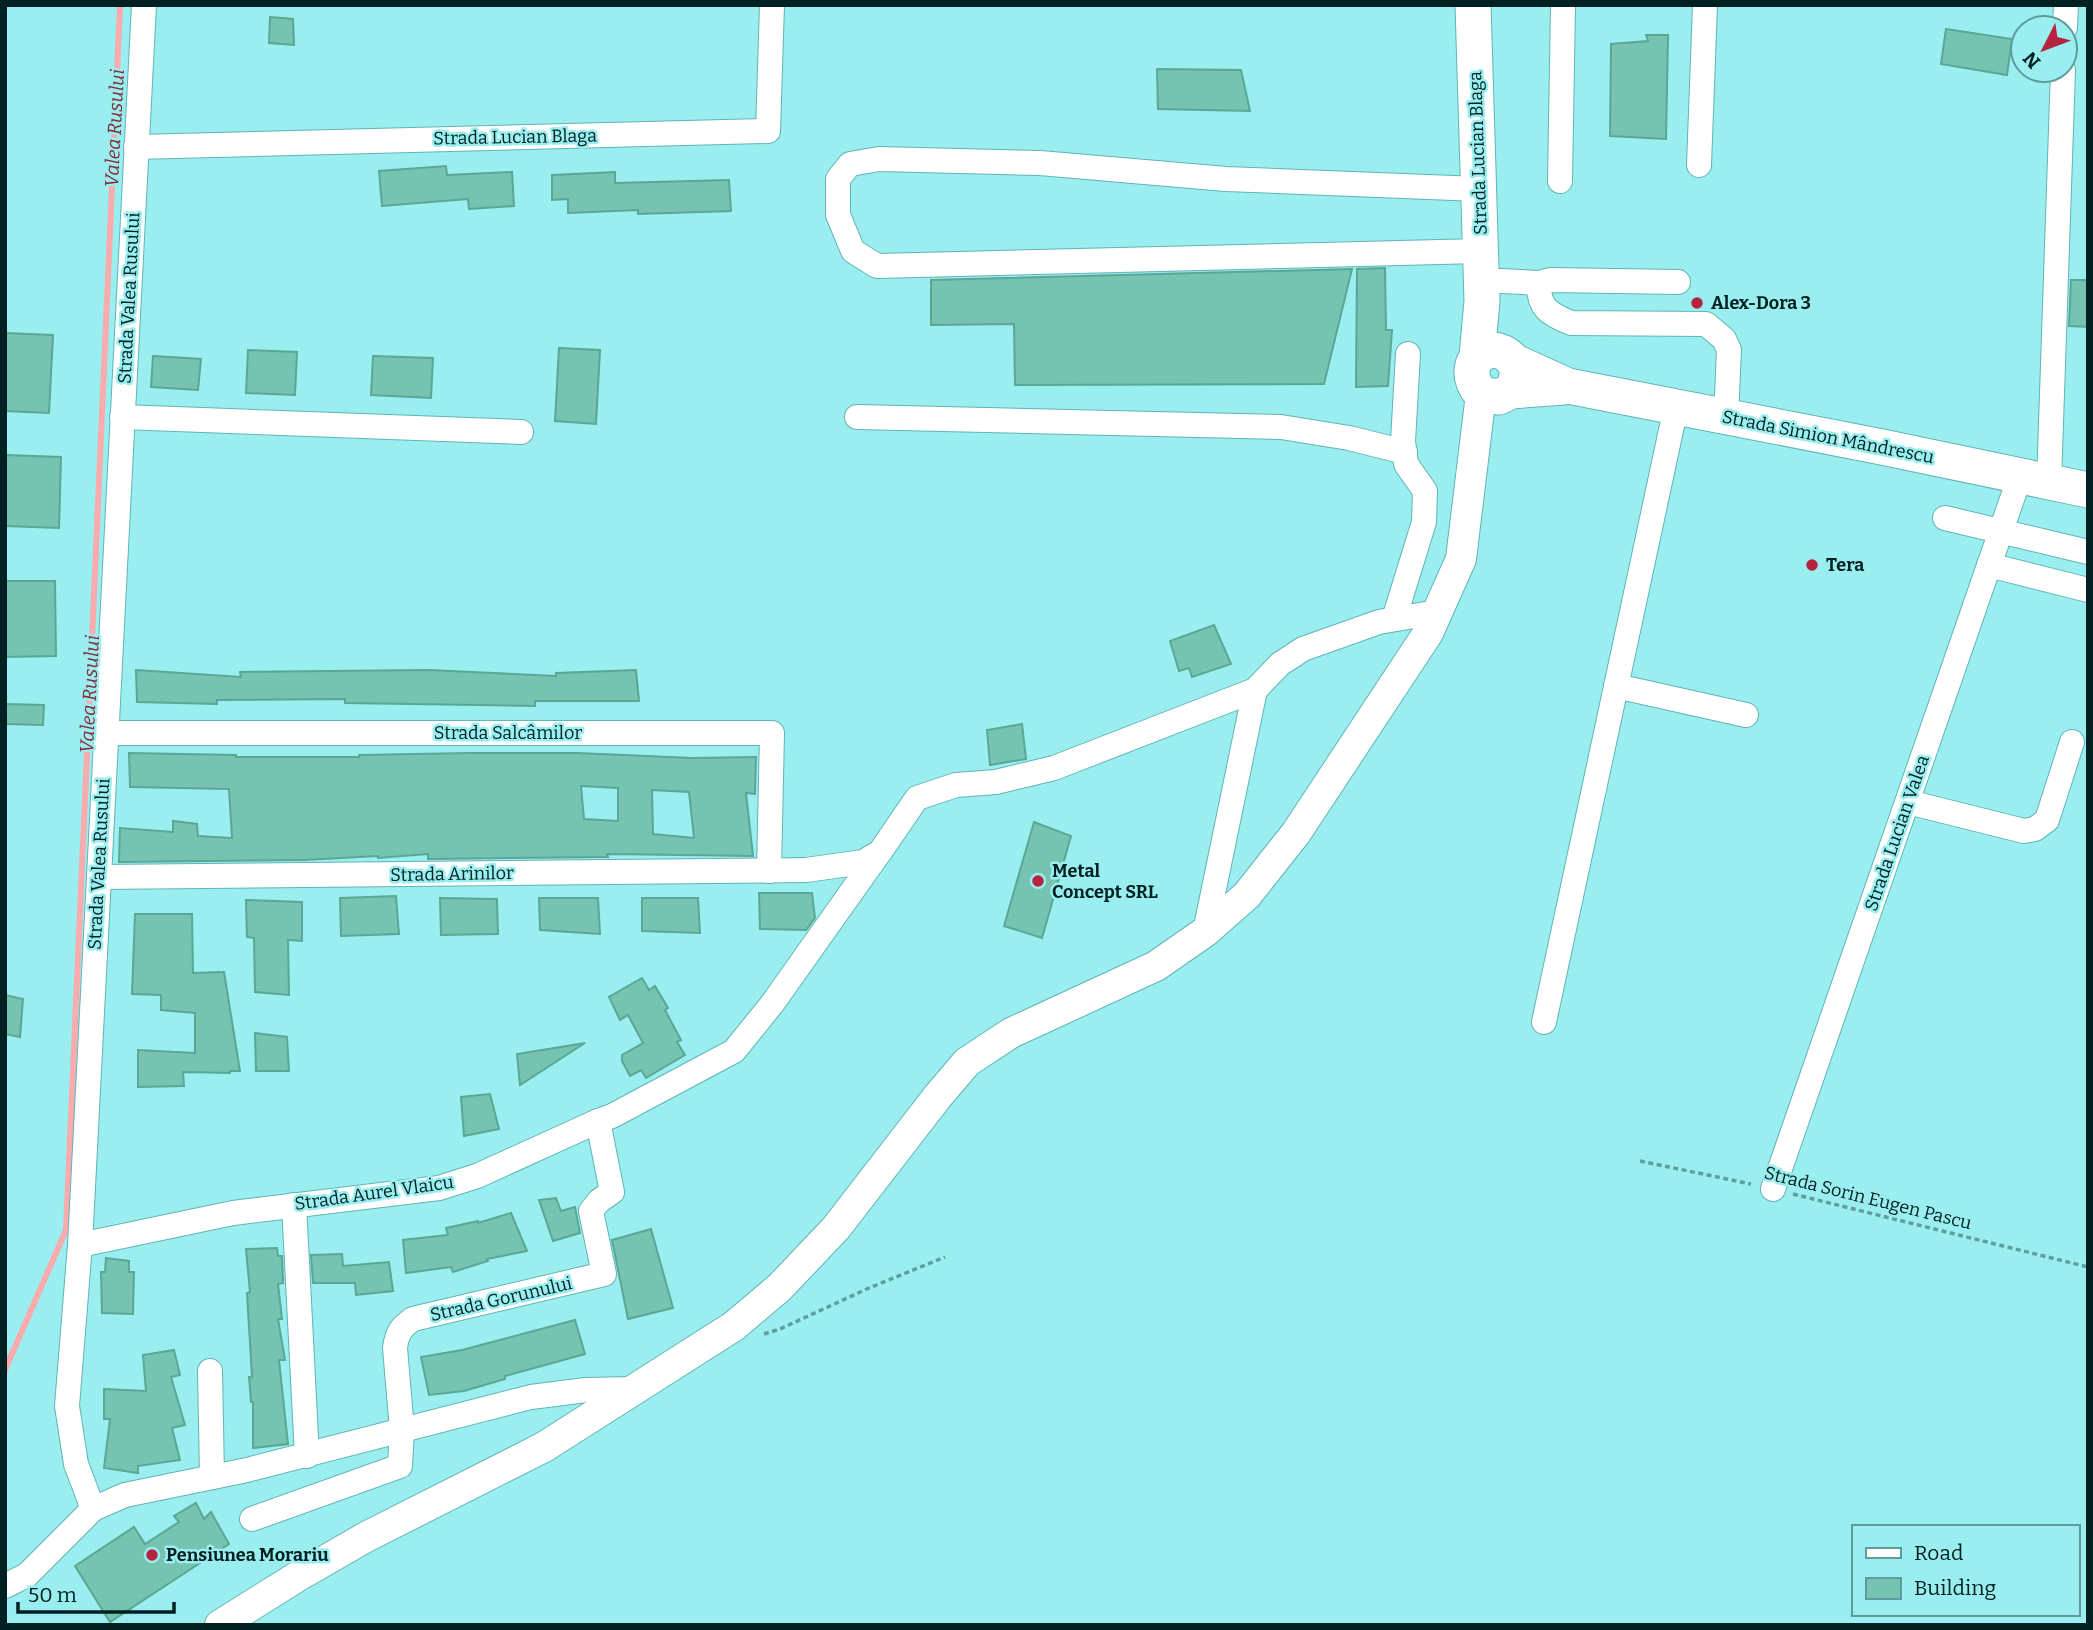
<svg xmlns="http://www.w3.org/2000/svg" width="2093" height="1630" font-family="Bitter,serif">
<rect width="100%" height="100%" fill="#9aeeef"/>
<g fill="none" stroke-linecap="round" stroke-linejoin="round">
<!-- stream -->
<polyline stroke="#f9abae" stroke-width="6" points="5,1370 66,1230 120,5"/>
</g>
<!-- building -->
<g fill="#76c3b1" stroke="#59a795" stroke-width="2" fill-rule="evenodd">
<polygon points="270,17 293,19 294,45 269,43"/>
<polygon points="1946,29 2012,39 2007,75 1941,64"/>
<polygon points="1646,35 1668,35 1666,139 1610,136 1611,44 1648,41"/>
<polygon points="1157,69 1241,70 1250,111 1158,109"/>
<polygon points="446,166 447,175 512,172 514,206 469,209 468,199 382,206 379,171"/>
<polygon points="615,172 615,183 729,180 731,211 638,214 638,210 568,213 568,199 552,200 552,175"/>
<polygon points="1385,268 1386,330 1392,330 1388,386 1356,387 1357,269"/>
<polygon points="1352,269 1324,384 1015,385 1014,324 931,325 931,280"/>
<polygon points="2071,280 2088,280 2088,327 2069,326"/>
<polygon points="5,333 53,335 49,413 5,411"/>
<polygon points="559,348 600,350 596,424 555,421"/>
<polygon points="248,350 297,352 295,395 246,393"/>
<polygon points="153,356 201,359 198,390 151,387"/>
<polygon points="373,356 433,358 431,398 371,395"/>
<polygon points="5,455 61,457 59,528 5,526"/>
<polygon points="5,581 55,581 56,656 5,657"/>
<polygon points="1214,625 1231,664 1192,677 1189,668 1179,671 1170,641"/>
<polygon points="136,670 241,677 240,672 428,670 556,676 556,673 636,670 639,701 535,701 535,706 345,703 345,699 217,700 217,704 137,702"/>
<polygon points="5,704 44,705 43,725 5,724"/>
<polygon points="1022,724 1026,759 990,765 987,730"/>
<path d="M129,753L236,755V757H359V755L470,753H578L692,758L756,757L755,794L746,793L753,856L607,854L608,857L428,859V854L378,858V856L303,860L119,862L120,828L173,832V821L197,824L198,836L232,838L229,789L130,787ZM581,786L618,788V821L584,819ZM652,790L689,792L694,838L653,834Z"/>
<polygon points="1034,822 1071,836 1042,938 1004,926"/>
<polygon points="759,893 812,893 815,918 806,930 760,929"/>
<polygon points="396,896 399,934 341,936 340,898"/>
<polygon points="440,898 497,899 498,934 441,935"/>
<polygon points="539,898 598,898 600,934 540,930"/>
<polygon points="642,898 698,898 700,933 642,931"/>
<polygon points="246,900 302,902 302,941 288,940 289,995 255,992 254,938 247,937"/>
<polygon points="135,914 192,914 193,973 224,972 240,1071 230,1071 230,1073 183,1072 184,1086 138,1087 138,1050 195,1053 195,1013 161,1010 161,995 132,994"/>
<polygon points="642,978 649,990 655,986 668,1008 665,1010 681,1040 677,1042 685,1055 646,1078 641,1070 630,1076 622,1061 622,1055 643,1043 628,1015 620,1020 609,997"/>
<polygon points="5,995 23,999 20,1037 5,1034"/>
<polygon points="255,1033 287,1037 289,1071 256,1071"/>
<polygon points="585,1043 520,1085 517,1054"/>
<polygon points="490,1094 499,1129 464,1136 461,1097"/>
<polygon points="556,1198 561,1211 575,1207 580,1233 553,1241 539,1200"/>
<polygon points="511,1213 527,1251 487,1259 488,1261 453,1272 451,1267 406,1273 403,1240 448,1235 446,1228 478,1221 478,1223"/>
<polygon points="651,1229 673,1308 628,1319 612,1240"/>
<polygon points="277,1248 278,1256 282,1256 283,1283 278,1284 282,1319 278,1319 285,1360 279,1360 288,1444 253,1448 253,1402 251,1402 249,1377 252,1377 247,1293 250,1292 246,1249"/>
<polygon points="342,1254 343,1266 389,1262 393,1291 356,1295 355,1283 313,1283 311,1255"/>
<polygon points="106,1258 129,1261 129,1272 134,1272 133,1314 102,1313 101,1272 105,1272"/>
<polygon points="575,1320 585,1354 505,1376 505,1379 464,1391 429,1395 421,1357 462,1350"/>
<polygon points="174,1350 180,1375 171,1377 185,1425 172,1428 180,1460 138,1466 138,1473 104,1468 110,1419 104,1419 104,1389 146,1391 143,1355"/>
<polygon points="196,1503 204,1519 211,1512 229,1544 110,1622 75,1566 134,1527 145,1544 179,1522 174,1516"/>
</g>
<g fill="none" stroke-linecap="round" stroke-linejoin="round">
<!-- minor casing -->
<g stroke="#60b4b6" stroke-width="26">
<g id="minor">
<polyline points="2065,28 2066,5"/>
<polyline points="136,147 768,131 772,5"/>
<polyline points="1699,165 1705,5"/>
<polyline points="1560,181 1563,5"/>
<polyline points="1479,189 1226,179 1040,163 879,159 850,164 838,179 838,215 853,251 877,266 1480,251"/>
<path d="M1481,280L1539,283C1538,308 1549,314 1571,323L1706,324L1724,339L1729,350L1726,417"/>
<polyline points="1539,283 1550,280 1678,282"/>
<polyline points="122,417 521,432"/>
<polyline points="857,417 1281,427 1349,438 1405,452"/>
<polyline points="2049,482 2063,70"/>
<polyline points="1945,518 2088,552"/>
<polyline points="1989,565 2088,590"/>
<polyline points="1394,619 1424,522 1425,491 1406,464 1403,441 1408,354"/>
<polyline points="1616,686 1746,715"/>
<polyline points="106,733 772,733 769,871"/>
<polyline points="1908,802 2024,831 2035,829 2047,820 2072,742"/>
<polyline points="99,877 806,870 863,862 880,852 917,798 956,785 996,782 1054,768 1255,690 1280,664 1303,649 1379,622 1437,612"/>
<polyline points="1205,932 1255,690"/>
<polyline points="1544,1022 1676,407"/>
<polyline points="598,1121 612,1116 734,1051 772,1004 879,853"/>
<polyline points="1773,1189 2020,476"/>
<polyline points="294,1205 307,1456"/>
<path d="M80,1245L233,1213L439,1188L477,1176L598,1121L612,1192L599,1201L591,1211L604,1274L413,1319C401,1327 397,1333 395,1348L402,1430L400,1466L252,1519"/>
<polyline points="210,1371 212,1477"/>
<polyline points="93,1509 76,1464 67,1406 80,1245 144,5"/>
<polyline points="5,1586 27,1575 93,1509 125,1495 247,1470 531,1397 586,1390 635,1389"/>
</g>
</g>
<!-- major casing -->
<g stroke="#60b4b6" stroke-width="32">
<polyline id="major" points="220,1625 300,1575 366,1537 544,1447 734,1326 780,1287 836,1228 938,1096 967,1062 1011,1033 1156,966 1205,932 1247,895 1296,833 1428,633 1461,559 1481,394"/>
</g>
<!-- highway casing -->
<g stroke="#60b4b6" stroke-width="37">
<g id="highway">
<polyline points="1473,5 1482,301 1477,356"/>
<polyline points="1515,362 1568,386 1882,447 2088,490"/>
<path d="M1511,391L1515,385L1518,371C1504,330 1451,357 1481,394L1499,397L1511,391L1564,387"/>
</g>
</g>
<!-- path -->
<g stroke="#5e9e9f" stroke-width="3.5" stroke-dasharray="5 3.5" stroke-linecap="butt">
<polyline points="1640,1161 1751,1184"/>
<polyline points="1793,1194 2088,1267"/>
<polyline points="764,1334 780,1329 869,1288 945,1257"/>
</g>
<!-- minor -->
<use href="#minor" stroke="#fff" stroke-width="24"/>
<!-- major -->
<use href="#major" stroke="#fff" stroke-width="30"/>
<!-- highway -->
<use href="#highway" stroke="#fff" stroke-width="35"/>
</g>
<!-- markers -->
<g fill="#b5233e" stroke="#9aeeef" stroke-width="2.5">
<circle cx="1697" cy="303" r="7"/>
<circle cx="1812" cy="565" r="7"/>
<circle cx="1038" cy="881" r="7"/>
<circle cx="152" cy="1555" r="7"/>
</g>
<g text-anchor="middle" stroke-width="5" stroke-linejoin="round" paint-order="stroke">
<!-- street labels -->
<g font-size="18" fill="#002021" stroke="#9aeeef">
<text transform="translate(515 137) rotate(-1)" y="6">Strada Lucian Blaga</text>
<text transform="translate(1478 153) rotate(-92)" y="6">Strada Lucian Blaga</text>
<text transform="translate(129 298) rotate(-87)" y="6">Strada Valea Rusului</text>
<text transform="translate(1828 437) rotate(11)" y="6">Strada Simion Mândrescu</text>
<text x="508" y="739">Strada Salcâmilor</text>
<text transform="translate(1897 833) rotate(-71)" y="6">Strada Lucian Valea</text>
<text transform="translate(99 864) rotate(-87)" y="6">Strada Valea Rusului</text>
<text transform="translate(452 874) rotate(-1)" y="6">Strada Arinilor</text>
<text transform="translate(374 1193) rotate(-8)" y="6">Strada Aurel Vlaicu</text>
<text transform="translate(1868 1198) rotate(14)" y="6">Strada Sorin Eugen Pascu</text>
<text transform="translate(501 1299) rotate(-13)" y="6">Strada Gorunului</text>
</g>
<!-- poi labels -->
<g font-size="18" font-weight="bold" fill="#002021" stroke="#9aeeef" text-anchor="start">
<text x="1711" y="309">Alex-Dora 3</text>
<text x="1826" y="571">Tera</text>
<text x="1052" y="877">Metal<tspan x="1052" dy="21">Concept SRL</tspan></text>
<text x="166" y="1561">Pensiunea Morariu</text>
</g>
<!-- water labels -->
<g font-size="19" font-style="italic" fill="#842b36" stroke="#9aeeef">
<text transform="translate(114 128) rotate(-87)" y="7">Valea Rusului</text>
<text transform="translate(89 694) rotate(-87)" y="7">Valea Rusului</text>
</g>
</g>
<!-- border -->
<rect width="2093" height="1630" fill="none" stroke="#002021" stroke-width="14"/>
<!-- legend -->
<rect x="1852" y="1525" width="228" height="91" fill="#9aeeef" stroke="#5c9c9d" stroke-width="2"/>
<rect x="1866" y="1548" width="35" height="10" fill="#ffffff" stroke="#5c9c9d" stroke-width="2"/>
<text x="1914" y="1560" font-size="21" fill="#002021">Road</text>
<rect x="1866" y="1578" width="35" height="21" fill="#76c3b1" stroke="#5c9c9d" stroke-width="2"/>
<text x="1914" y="1595" font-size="21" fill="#002021">Building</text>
<!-- north arrow -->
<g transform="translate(2044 49) rotate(228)"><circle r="33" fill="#9aeeef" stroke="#5c9c9d" stroke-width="2"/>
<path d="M0-5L12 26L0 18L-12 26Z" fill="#b5233e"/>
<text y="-10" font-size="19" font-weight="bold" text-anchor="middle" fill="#002021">N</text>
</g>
<!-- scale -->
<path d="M18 1602v10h156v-10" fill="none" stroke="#002021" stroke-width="3.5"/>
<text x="28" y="1602" font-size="21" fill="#002021" stroke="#9aeeef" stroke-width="5" paint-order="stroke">50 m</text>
</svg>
